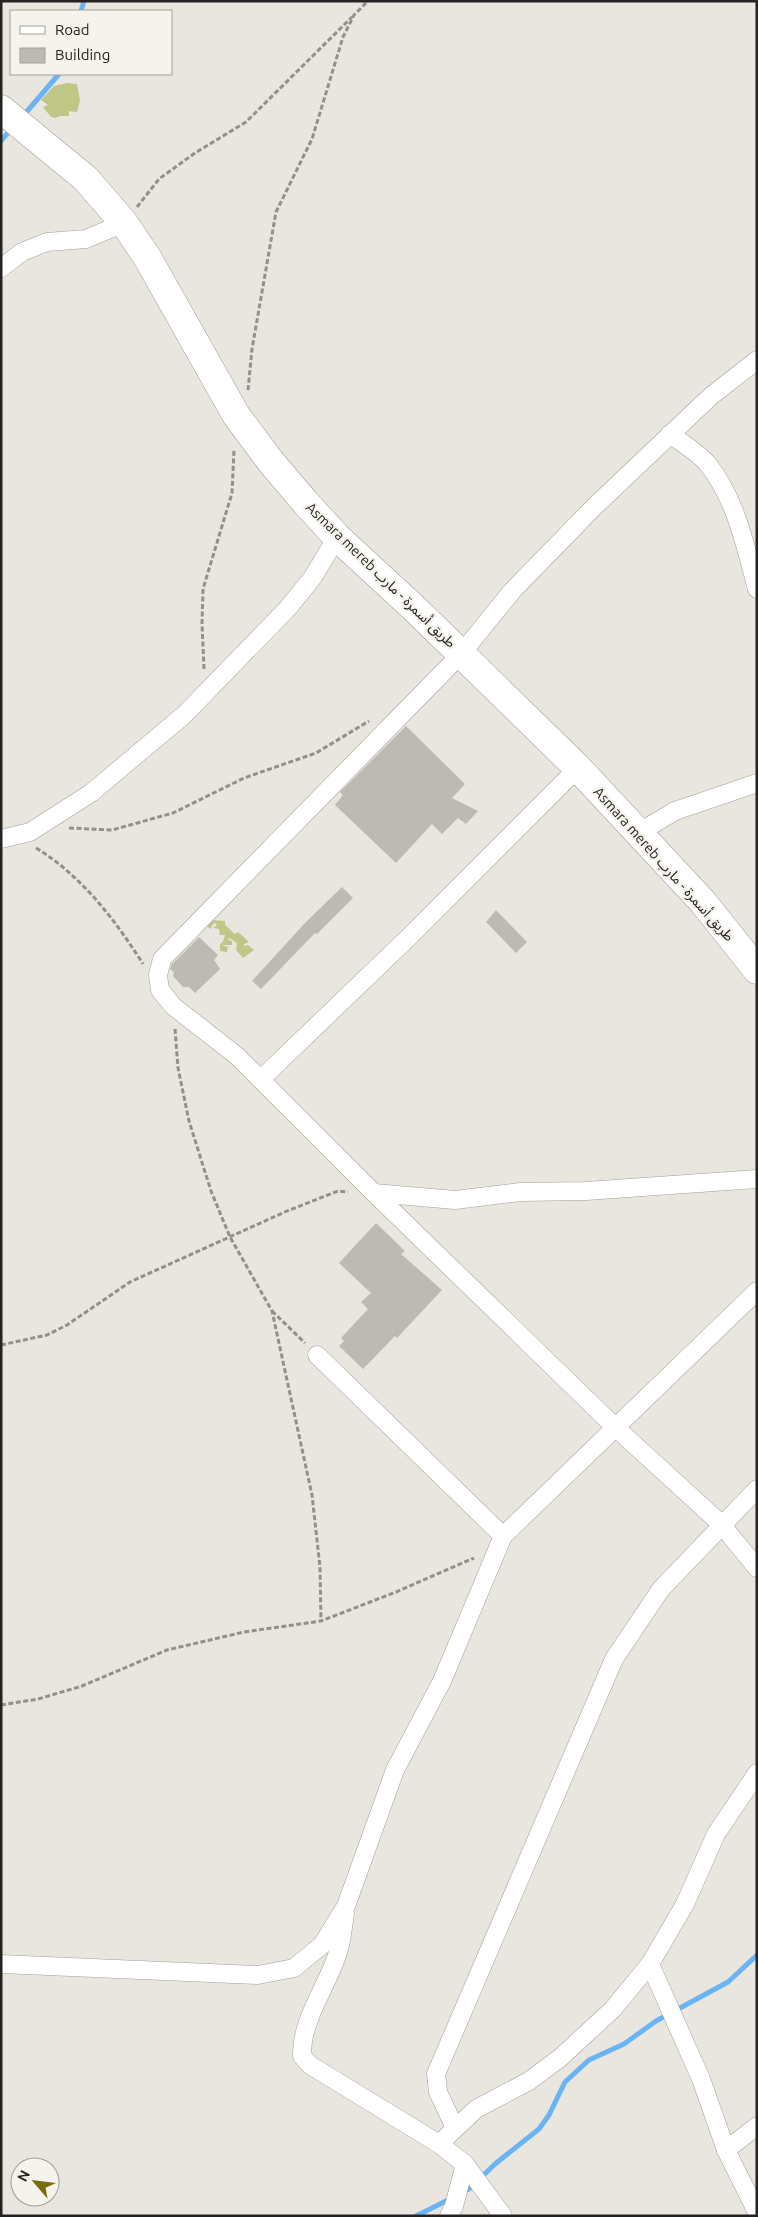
<svg xmlns="http://www.w3.org/2000/svg" width="758" height="2217" font-family="Ubuntu,'Noto Sans Arabic',sans-serif">
<rect width="100%" height="100%" fill="#e8e6df"/>
<!-- green -->
<g fill="#bfc787">
<polygon points="67,83 77,84 80,101 77,112 69,111 69,116 60,116 55,118 51,117 43,107 48,105 41,100 54,86"/>
<polygon points="211,920 225,921 225,925 235,934 238,932 249,942 244,944 244,946 248,945 254,950 243,958 236,950 237,943 229,938 228,940 232,941 232,945 222,945 228,947 227,952 220,951 220,944 223,942 225,935 220,935 219,929 213,928 217,925 215,923 212,925 211,929 208,927 207,925"/>
</g>
<g fill="none" stroke-linecap="round" stroke-linejoin="round">
<!-- stream -->
<g stroke="#6ab3f5" stroke-width="5">
<polyline points="81,11 84,1"/>
<polyline points="23,116 59,74"/>
<polyline points="1,141 12,128"/>
<polyline points="461,2193 469,2189 495,2164 539,2129 549,2115 565,2082 589,2060 624,2044 656,2021 728,1982 757,1955"/>
<polyline points="416,2216 452,2198"/>
</g>
</g>
<!-- building -->
<g fill="#bdbab4">
<polygon points="406,726 465,784 452,798 478,811 466,824 458,818 442,834 432,824 396,863 335,805 343,795 340,792"/>
<polygon points="342,887 353,898 317,934 315,933 261,989 252,981 305,923"/>
<polygon points="496,910 527,942 516,953 486,922"/>
<polygon points="199,937 218,955 214,960 220,969 195,993 189,987 183,987 173,976 174,972 170,969 172,964"/>
<polygon points="376,1223 405,1251 401,1254 442,1290 397,1338 395,1336 363,1369 339,1346 344,1341 341,1338 368,1309 361,1302 371,1293 339,1263"/>
</g>
<g fill="none" stroke-linecap="round" stroke-linejoin="round">
<!-- minor casing -->
<g stroke="#a19f99" stroke-width="19">
<g id="minor">
<polyline points="1,268 22,252 47,242 86,239 124,223"/>
<polyline points="757,360 711,396 594,507 513,590 461,654 162,959 158,975 160,990 173,1006 237,1056 374,1193 616,1428 721,1524 757,1568"/>
<path d="M670,434C682,443 697,452 707,463C736,499 745,545 757,589"/>
<polyline points="638,833 675,811 757,783"/>
<polyline points="1,839 30,832 91,793 184,715 288,608 313,577 337,537"/>
<polyline points="261,1079 410,936 578,768"/>
<polyline points="374,1193 455,1200 520,1192 586,1191 757,1179"/>
<polyline points="317,1355 503,1536"/>
<path d="M345,1914C343,1926 342,1938 339,1949C329,1985 301,2018 302,2056L310,2065L439,2144L465,2164L503,2216"/>
<polyline points="1,1964 258,1975 294,1968 322,1945 346,1906 395,1770 442,1681 503,1536 757,1291"/>
<polyline points="650,1964 701,2079 726,2150 757,2212"/>
<polyline points="455,2128 438,2092 436,2074 614,1659 661,1589 757,1489"/>
<polyline points="439,2144 476,2109 529,2081 560,2058 613,2009 650,1964 685,1904 716,1834 757,1773"/>
<polyline points="726,2150 757,2126"/>
<polyline points="449,2216 454,2206 465,2164"/>
</g>
</g>
<!-- trunk casing -->
<g stroke="#a19f99" stroke-width="29">
<polyline id="trunk" points="1,109 86,179 124,223 147,257 236,415 271,462 305,502 337,537 415,609 578,768 702,901 757,970"/>
</g>
<!-- path -->
<g stroke="#92908c" stroke-width="3" stroke-dasharray="5 2.5" stroke-linecap="butt">
<polyline points="137,207 159,179 195,153 246,122 352,17"/>
<polyline points="248,390 252,349 276,212 312,139 343,37 354,15 368,1"/>
<polyline points="204,669 202,624 203,589 232,493 234,449"/>
<polyline points="69,828 112,830 173,813 244,778 316,753 369,721"/>
<path d="M36,848C81,875 116,921 143,964"/>
<polyline points="175,1029 178,1068 189,1121 211,1191 230,1237 272,1311 312,1495 320,1567 321,1621"/>
<polyline points="272,1311 305,1343"/>
<polyline points="1,1345 47,1335 67,1325 130,1282 287,1211 338,1191 348,1192"/>
<polyline points="1,1705 38,1699 82,1686 167,1650 244,1632 321,1621 396,1592 474,1558"/>
</g>
<!-- minor -->
<use href="#minor" stroke="#fff" stroke-width="18"/>
<!-- trunk -->
<use href="#trunk" stroke="#fff" stroke-width="28"/>
</g>
<g text-anchor="middle" stroke-width="4.5" stroke-linejoin="round" paint-order="stroke">
<!-- street labels -->
<g font-size="14" fill="#242321" stroke="#f5f3ec">
<text transform="translate(381 575) rotate(44)" y="5">Asmara mereb طريق أسمرة - مارب</text>
<text transform="translate(664 864) rotate(48)" y="5">Asmara mereb طريق أسمرة - مارب</text>
</g>
</g>
<!-- border -->
<rect width="758" height="2217" fill="none" stroke="#242321" stroke-width="5"/>
<!-- legend -->
<rect x="10" y="10" width="162" height="65" fill="#f5f3ec" stroke="#a1a09b"/>
<rect x="20" y="26" width="25" height="8" fill="#ffffff" stroke="#a1a09b"/>
<text x="55" y="35" font-size="15" fill="#242321">Road</text>
<rect x="20" y="48" width="25" height="15" fill="#bdbab4" stroke="#a1a09b"/>
<text x="55" y="60" font-size="15" fill="#242321">Building</text>
<!-- north arrow -->
<g transform="translate(35 2182) rotate(298)"><circle r="24" fill="#f5f3ec" stroke="#a1a09b"/>
<path d="M0-4L9 19L0 12L-9 19Z" fill="#796d08"/>
<text y="-8" font-size="14" font-weight="bold" text-anchor="middle" fill="#242321">N</text>
</g>
</svg>
